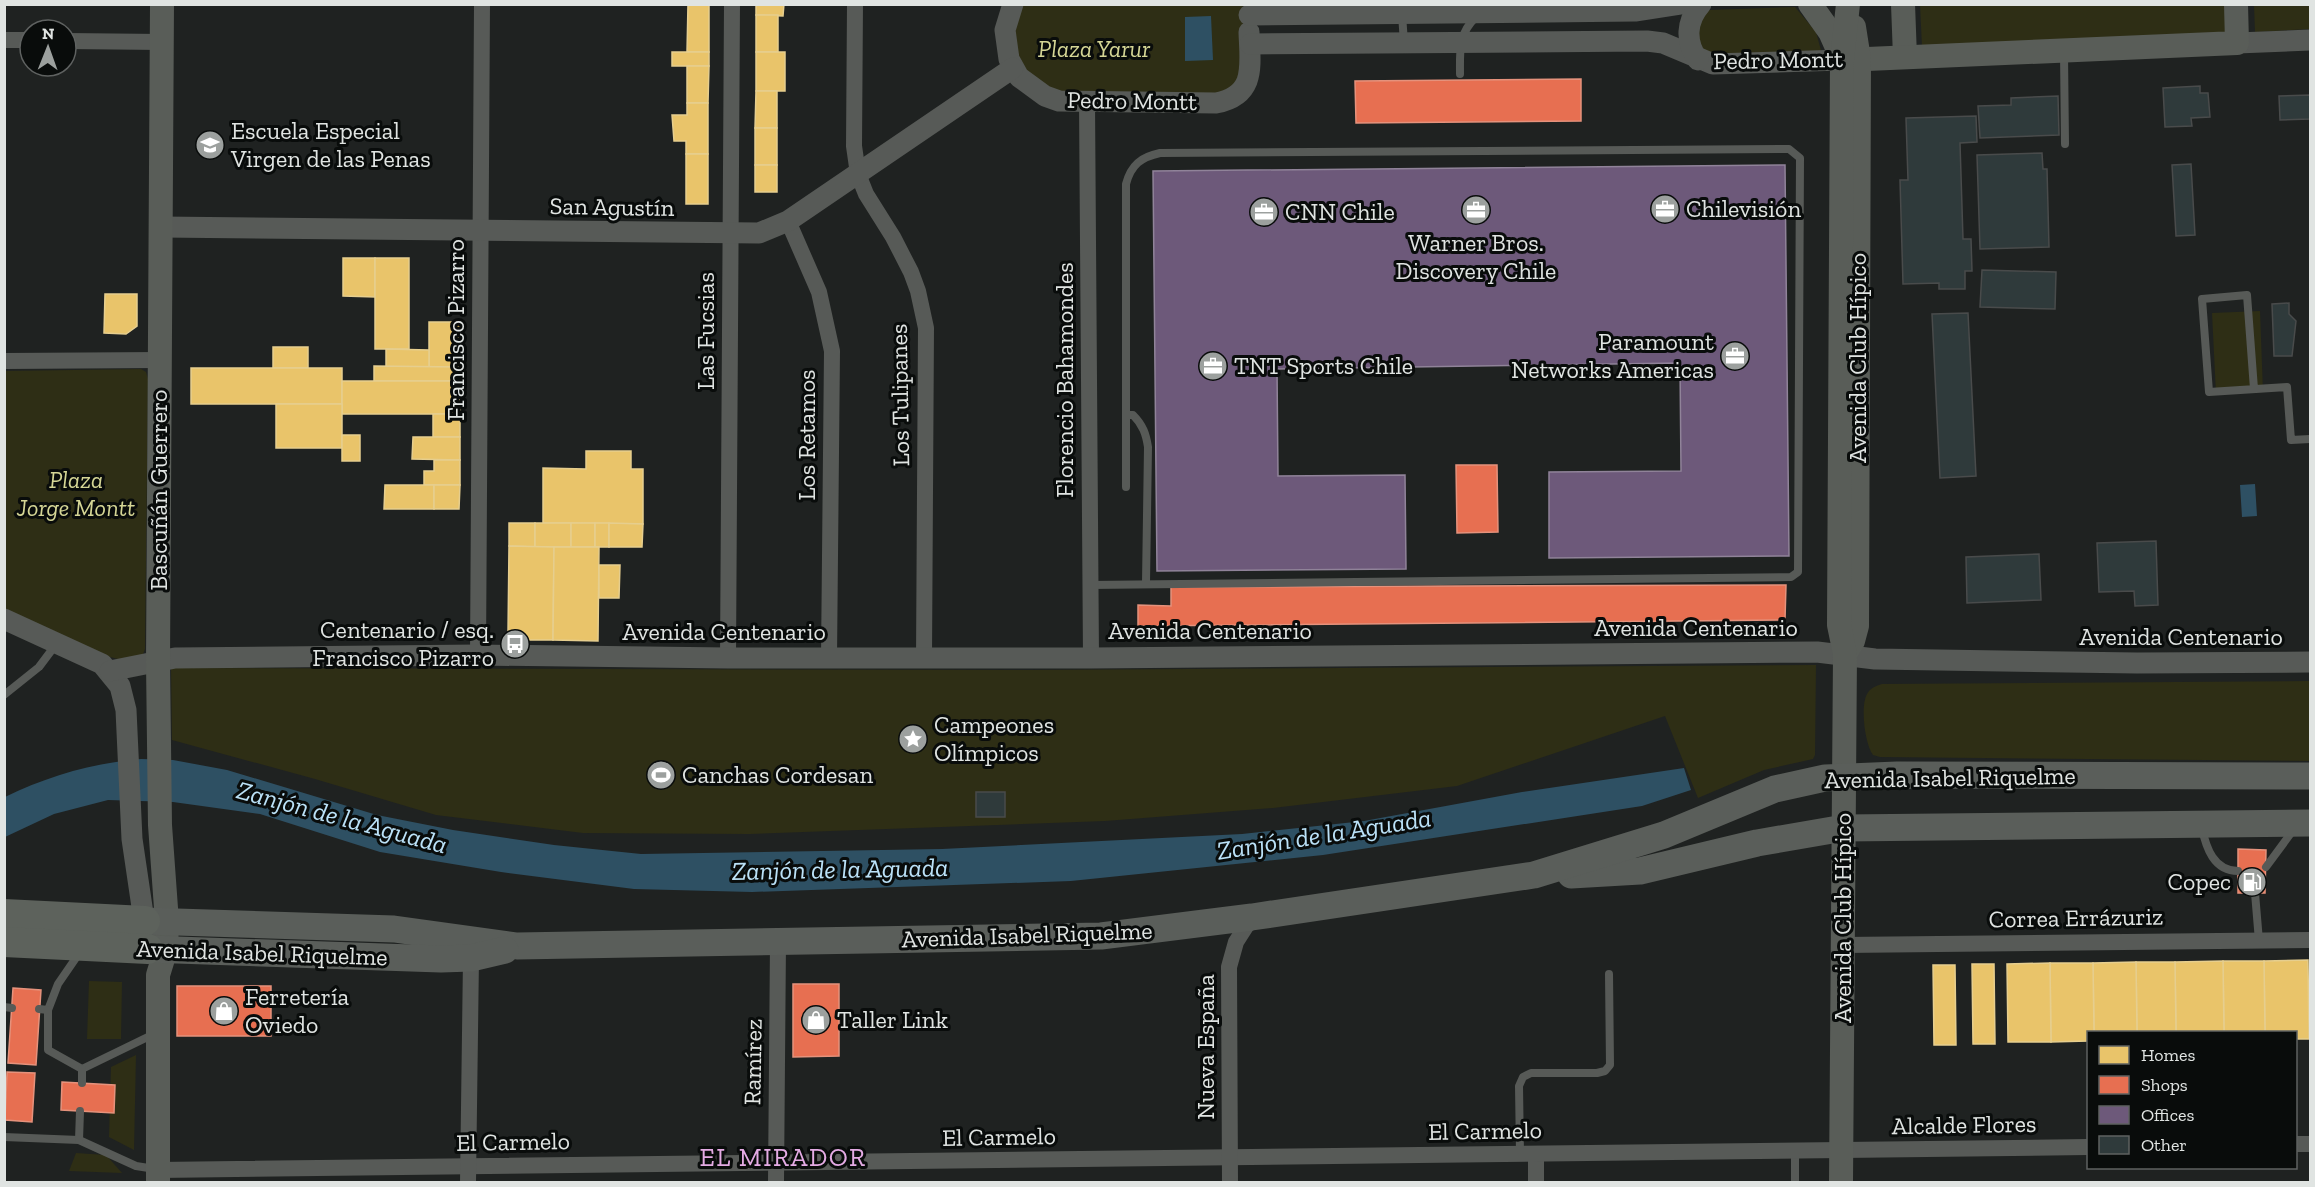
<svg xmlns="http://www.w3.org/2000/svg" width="2315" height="1187" font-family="'Zilla Slab',serif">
<rect width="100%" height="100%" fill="#1f2221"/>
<!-- green -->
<g fill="#2e2e15">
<path d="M1023,5H1243C1243,29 1252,74 1228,89C1223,92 1215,93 1210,95L1056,92L1028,75L1019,60L1015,29Z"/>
<polygon points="1920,5 2225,5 2226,32 1922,47"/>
<polygon points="2254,5 2310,5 2310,29 2255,32"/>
<path d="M1795,7L1816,32L1822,54L1709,58L1701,51C1697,34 1693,22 1709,10Z"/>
<polygon points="2260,311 2263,392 2216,394 2212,313"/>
<polygon points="141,369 146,372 148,379 145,649 141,659 126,661 110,657 5,609 5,371"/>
<polygon points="1816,665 1815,755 1813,759 1764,770 1698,798 1665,716 1457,786 1273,808 1105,821 750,834 583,833 436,815 315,779 172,740 171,668 1028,670"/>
<path d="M2310,681V761L1880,757L1873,755C1865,744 1860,707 1867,694C1870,688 1876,686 1882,684Z"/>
<polygon points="89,981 122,982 121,1039 87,1039"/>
<polygon points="136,1055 134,1150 109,1137 111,1067"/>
<polygon points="76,1153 106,1155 122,1173 69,1171"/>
</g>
<!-- water -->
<g fill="#2e5063">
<polygon points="1211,16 1213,60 1185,61 1185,17"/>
<polygon points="2255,484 2257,516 2242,517 2240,485"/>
<path d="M141,759L173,760L227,770L377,815L453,830L554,845L641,854L942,849L1242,834L1364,821L1522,792L1684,768L1691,790L1642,806L1323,855L1071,881L752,892L634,889L501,872L380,852L260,814L173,802L108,800L54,814L5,837V797C48,776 93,763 141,759Z"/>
</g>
<!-- homes -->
<g fill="#e9c46a" stroke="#e6ce8e" stroke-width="1.5">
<polygon points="688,4 709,4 709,52 687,52"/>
<polygon points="756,4 784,4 783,16 756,15"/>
<rect x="756" y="15" width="22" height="37"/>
<rect x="672" y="52" width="37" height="14"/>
<rect x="756" y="52" width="29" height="39"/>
<polygon points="687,66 709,66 708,103 687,103"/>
<polygon points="756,91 777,91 777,128 755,128"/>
<polygon points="687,103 708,103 708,154 686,154 686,141 674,141 672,115 687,115"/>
<rect x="755" y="128" width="22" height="37"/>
<rect x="686" y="154" width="22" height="50"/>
<rect x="755" y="165" width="22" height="27"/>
<polygon points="343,258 375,258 375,297 343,296"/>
<rect x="375" y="258" width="34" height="91"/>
<polygon points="105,294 137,294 137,326 126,334 104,333"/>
<rect x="429" y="322" width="31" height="45"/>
<rect x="273" y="347" width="35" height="21"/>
<polygon points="386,349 429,350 429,367 386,367"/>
<polygon points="374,366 460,367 460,381 374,381"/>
<rect x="191" y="368" width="151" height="36"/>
<rect x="342" y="381" width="118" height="33"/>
<rect x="276" y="404" width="66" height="44"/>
<rect x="433" y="414" width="27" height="23"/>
<rect x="342" y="435" width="18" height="26"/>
<polygon points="413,437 460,437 460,460 412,459"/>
<polygon points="586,451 631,451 631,469 643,469 643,524 543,523 543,468 586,469"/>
<polygon points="434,460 460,460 460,485 424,485 424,471 434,471"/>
<polygon points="385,485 434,485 434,509 384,509"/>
<polygon points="434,485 460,485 459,509 434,509"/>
<polygon points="509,523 535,523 535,547 509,546"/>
<rect x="535" y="523" width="36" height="24"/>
<rect x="571" y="523" width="24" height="24"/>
<rect x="595" y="523" width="14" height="24"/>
<polygon points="609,523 643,524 642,547 609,547"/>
<polygon points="509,546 554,547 553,640 516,640 508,633"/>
<polygon points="554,547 599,547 598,641 553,640"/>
<polygon points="599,565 620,565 619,598 599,598"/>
<polygon points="2308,960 2309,1039 2296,1039 2296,1032 2265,1032 2264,961"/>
<polygon points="2223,961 2264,961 2265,1032 2224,1032"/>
<polygon points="2223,961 2224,1032 2176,1032 2175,962"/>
<polygon points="2136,962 2175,962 2176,1032 2137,1032"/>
<polygon points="2136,962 2137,1032 2094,1032 2093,963"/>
<polygon points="2050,963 2093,963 2094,1032 2088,1032 2088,1041 2051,1042"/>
<polygon points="2050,963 2051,1042 2008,1042 2007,964"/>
<polygon points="1972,964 1994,964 1995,1044 1973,1044"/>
<polygon points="1933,965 1955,965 1956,1045 1934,1045"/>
</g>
<!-- shops -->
<g fill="#e76f51" stroke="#e5927c" stroke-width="1.5">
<polygon points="1581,79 1581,121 1356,123 1355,81"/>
<polygon points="1456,465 1497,465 1498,532 1457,533"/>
<polygon points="1786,585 1785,620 1138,626 1138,605 1171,606 1171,587"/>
<polygon points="2238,849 2266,850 2265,893 2238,893"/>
<polygon points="793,984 839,984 839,1056 793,1057"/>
<rect x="177" y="986" width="94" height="50"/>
<polygon points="13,988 41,990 36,1065 8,1063"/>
<polygon points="7,1072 35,1073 32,1122 5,1120"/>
<polygon points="62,1082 115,1085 114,1113 61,1110"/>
</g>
<!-- offices -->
<polygon fill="#6d597a" stroke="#908399" stroke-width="1.5" points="1785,165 1789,556 1549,558 1549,472 1681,471 1680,363 1277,369 1278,476 1405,475 1406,569 1157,571 1153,171"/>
<!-- building -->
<g fill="#2f3a3b" stroke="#494b4b" stroke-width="1.5">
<polygon points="2200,86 2200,93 2208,93 2210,117 2191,118 2192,126 2165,127 2163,88"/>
<polygon points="2310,95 2310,119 2280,120 2279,96"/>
<polygon points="2058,96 2059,135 1980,138 1978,106 2011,105 2011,98"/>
<polygon points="1976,116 1977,142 1960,143 1963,239 1971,239 1972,271 1965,271 1965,289 1939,289 1939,283 1903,284 1900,180 1908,180 1906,118"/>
<polygon points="2042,153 2043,169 2047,169 2049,247 1980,249 1977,155"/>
<polygon points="2191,164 2195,235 2176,236 2172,165"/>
<polygon points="1982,270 2056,272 2055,309 1980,307"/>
<polygon points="2289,303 2289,314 2296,321 2292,356 2274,356 2272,304"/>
<polygon points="1968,313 1976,476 1940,478 1932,314"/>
<polygon points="2156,541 2158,605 2135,606 2134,591 2099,592 2097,543"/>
<polygon points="2039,554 2041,600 1967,603 1966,557"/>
<rect x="976" y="792" width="29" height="25"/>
</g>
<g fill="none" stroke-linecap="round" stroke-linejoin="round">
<!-- service -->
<g stroke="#575a57" stroke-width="8">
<polyline points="1402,14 1404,43"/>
<polyline points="2064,53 2065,144"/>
<path d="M1460,74C1460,51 1458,34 1476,17"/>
<polyline points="2254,389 2247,295 2202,299 2209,392 2287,387 2291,440 2310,439"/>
<path d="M1126,415H1133C1143,425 1146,434 1148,447L1146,583"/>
<path d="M1090,585L1791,577L1798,572L1800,158L1789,149L1160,153C1141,157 1131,165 1126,184V487"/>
<polyline points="4,695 39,667 57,643"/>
<path d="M2202,828C2206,848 2214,871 2238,871"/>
<polyline points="2266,867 2294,829"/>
<polyline points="2255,893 2259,941"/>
<polyline points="4,1007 12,1008"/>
<polyline points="39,1009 48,1010 58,984 80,952"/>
<polyline points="48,1010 48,1050 82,1069"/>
<polyline points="82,1069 154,1034"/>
<polyline points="82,1083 82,1069"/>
<polyline points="4,1137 79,1140 136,1166 155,1169"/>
<polyline points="79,1140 80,1111"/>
<polyline points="1795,1151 1795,1182"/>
<polyline points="1520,1154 1519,1086 1523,1077 1531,1073 1597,1073 1605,1071 1610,1065 1609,974"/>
</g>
<!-- minor -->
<g stroke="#575a57" stroke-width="16">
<polyline points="855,4 854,146 858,174 866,194 893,237 911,272 918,291 926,328 924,658"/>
<polyline points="4,40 30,40"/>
<polyline points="66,41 162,42"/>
<polyline points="1087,102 1091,658"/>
<polyline points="788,221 819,292 832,351 829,658"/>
<polyline points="4,361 160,360"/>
<polyline points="478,655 482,4"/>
<polyline points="728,658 732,4"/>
<polyline points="1843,945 2310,940"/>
<polyline points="2296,1144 2310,1144"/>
<polyline points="1536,1154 1536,1182"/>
<polyline points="158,1170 2088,1147"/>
<polyline points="468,1182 471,958"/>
<polyline points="776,1182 778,942"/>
<polyline points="1230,1182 1229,967 1236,942 1252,917"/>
</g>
<!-- tertiary -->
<g stroke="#575a57" stroke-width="21">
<path d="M1013,4L1005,30L1009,59L1019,77L1045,96L1059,101L1216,103C1257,95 1250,65 1249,32"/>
<polyline points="1249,15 1635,11 1680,4"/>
<polyline points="2237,43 2310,40"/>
<polyline points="1250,44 1647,41 1663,43 1713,64 1842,60"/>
<path d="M1698,60C1685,42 1686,21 1701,4"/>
<polyline points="161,227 759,233 788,221 1013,68"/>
<polyline points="4,619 102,664 120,686 126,710 132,839 146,934"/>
<polyline points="110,671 175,658 478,655 728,658 1091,658 1817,652 1875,659 2137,663 2310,662"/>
</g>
<!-- secondary -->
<g stroke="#595d58" stroke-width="24">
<polyline points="1810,4 1830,32 1842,59"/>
<polyline points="1903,4 1905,57"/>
<polyline points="1844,60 2237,43 2236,4"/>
<polyline points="1845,654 1853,641 1857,626 1859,59 1854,27"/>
<polyline points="158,1182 158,975 166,949 167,922 160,825 158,662 162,4"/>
<polyline points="1841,1182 1845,654 1839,625 1842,60 1848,4"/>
</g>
<!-- trunk -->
<g stroke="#5a5e5a" stroke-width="27">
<polyline points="1571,875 1640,871 1757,843 1844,828 2310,823"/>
<polyline points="145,921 394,929 517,946 1101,936 1252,917 1534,875 1664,835 1775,789 1825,778 1897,775 2310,776"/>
<polyline points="148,949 441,959 471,958 505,950"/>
</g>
<!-- motorway -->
<g stroke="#5d625c" stroke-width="30">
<polyline points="4,914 145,921"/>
<polyline points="4,942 148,949"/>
</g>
</g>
<!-- icons -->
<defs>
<g id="school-disc" transform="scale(1.5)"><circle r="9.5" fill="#9ca09e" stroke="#090c0b"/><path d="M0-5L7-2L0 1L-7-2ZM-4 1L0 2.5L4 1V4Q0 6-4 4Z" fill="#fff"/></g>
<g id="office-disc" transform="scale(1.5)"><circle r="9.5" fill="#9ca09e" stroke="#090c0b"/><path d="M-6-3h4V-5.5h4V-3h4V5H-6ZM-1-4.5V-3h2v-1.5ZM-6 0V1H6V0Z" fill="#fff"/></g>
<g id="bus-disc" transform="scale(1.5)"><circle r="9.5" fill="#9ca09e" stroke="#090c0b"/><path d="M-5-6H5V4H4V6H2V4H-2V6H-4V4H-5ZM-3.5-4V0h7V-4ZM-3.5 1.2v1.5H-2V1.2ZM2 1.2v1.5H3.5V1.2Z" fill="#fff"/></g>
<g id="sight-disc" transform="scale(1.5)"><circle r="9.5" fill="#9ca09e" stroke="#090c0b"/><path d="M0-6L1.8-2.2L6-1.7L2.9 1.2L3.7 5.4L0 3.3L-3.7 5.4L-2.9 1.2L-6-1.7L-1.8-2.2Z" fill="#fff"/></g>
<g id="stadium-disc" transform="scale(1.5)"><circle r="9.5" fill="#9ca09e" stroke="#090c0b"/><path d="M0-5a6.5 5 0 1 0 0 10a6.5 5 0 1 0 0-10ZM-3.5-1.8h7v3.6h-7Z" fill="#fff"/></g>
<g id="fuel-disc" transform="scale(1.5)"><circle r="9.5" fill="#9ca09e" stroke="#090c0b"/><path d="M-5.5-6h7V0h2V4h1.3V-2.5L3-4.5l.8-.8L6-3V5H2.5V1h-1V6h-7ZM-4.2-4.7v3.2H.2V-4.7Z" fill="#fff"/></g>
<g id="shop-disc" transform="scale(1.5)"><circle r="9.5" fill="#9ca09e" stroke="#090c0b"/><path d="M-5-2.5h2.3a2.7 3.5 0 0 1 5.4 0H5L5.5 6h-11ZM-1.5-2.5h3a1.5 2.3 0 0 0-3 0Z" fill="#fff"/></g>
</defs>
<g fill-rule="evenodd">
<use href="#school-disc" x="210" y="145"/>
<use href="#office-disc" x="1665" y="209"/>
<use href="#office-disc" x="1476" y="210"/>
<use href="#office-disc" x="1264" y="212"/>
<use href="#office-disc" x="1735" y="356"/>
<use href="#office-disc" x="1213" y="366"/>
<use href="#bus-disc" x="515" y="644"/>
<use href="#sight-disc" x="913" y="739"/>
<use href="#stadium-disc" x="661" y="775"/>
<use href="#fuel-disc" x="2252" y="882"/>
<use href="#shop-disc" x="224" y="1011"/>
<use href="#shop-disc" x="816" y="1020"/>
</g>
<g text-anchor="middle" stroke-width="6" stroke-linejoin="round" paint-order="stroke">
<!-- park labels -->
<g font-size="24" font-style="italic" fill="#d5d695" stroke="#090c0b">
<text x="1094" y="57">Plaza Yarur</text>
<text x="76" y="488">Plaza<tspan x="76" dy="28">Jorge Montt</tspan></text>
</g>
<!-- street labels -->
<g font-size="24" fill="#e0e4e2" stroke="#090c0b">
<text transform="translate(1778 60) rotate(-1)" y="8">Pedro Montt</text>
<text transform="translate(1132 101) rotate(1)" y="8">Pedro Montt</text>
<text transform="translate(612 207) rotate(1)" y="8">San Agustín</text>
<text transform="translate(456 330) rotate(-90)" y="8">Francisco Pizarro</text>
<text transform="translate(706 331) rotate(-90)" y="8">Las Fucsias</text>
<text transform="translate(1858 358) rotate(-90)" y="8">Avenida Club Hípico</text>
<text transform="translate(1065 380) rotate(-90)" y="8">Florencio Bahamondes</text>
<text transform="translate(900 395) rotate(-91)" y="8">Los Tulipanes</text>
<text transform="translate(807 435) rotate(-90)" y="8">Los Retamos</text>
<text transform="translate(159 490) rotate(-90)" y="8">Bascuñán Guerrero</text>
<text x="1696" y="636">Avenida Centenario</text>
<text x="1210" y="639">Avenida Centenario</text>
<text x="724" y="640">Avenida Centenario</text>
<text x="2181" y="645">Avenida Centenario</text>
<text transform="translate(1950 778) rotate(-1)" y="8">Avenida Isabel Riquelme</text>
<text transform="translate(1843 918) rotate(-90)" y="8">Avenida Club Hípico</text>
<text transform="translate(2076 918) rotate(-1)" y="8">Correa Errázuriz</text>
<text transform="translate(1027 935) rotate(-2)" y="8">Avenida Isabel Riquelme</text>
<text transform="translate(262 953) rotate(2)" y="8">Avenida Isabel Riquelme</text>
<text transform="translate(1206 1047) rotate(-90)" y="8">Nueva España</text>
<text transform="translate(753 1062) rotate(-89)" y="8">Ramírez</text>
<text transform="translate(1964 1125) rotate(-1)" y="8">Alcalde Flores</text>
<text transform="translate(1485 1131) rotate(-1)" y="8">El Carmelo</text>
<text transform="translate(999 1137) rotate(-1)" y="8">El Carmelo</text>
<text transform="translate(513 1142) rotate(-1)" y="8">El Carmelo</text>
</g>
<!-- poi labels -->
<g font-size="24" fill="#e0e4e2" stroke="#090c0b" text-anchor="start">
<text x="231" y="139">Escuela Especial<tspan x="231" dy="28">Virgen de las Penas</tspan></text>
<text x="1686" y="217">Chilevisión</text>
<text x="1285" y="220">CNN Chile</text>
<text x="1476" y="251" text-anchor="middle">Warner Bros.<tspan x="1476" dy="28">Discovery Chile</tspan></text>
<text x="1714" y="350" text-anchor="end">Paramount<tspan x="1714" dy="28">Networks Americas</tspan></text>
<text x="1234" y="374">TNT Sports Chile</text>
<text x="494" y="638" text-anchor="end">Centenario / esq.<tspan x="494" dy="28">Francisco Pizarro</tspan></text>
<text x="934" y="733">Campeones<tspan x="934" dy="28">Olímpicos</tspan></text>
<text x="682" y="783">Canchas Cordesan</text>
<text x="2231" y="890" text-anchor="end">Copec</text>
<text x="245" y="1005">Ferretería<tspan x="245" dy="28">Oviedo</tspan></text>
<text x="837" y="1028">Taller Link</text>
</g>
<!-- water labels -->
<g font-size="26" font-style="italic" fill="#bbe2f8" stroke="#090c0b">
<text transform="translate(342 817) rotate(15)" y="9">Zanjón de la Aguada</text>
<text transform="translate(1324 834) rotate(-9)" y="9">Zanjón de la Aguada</text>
<text transform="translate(840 869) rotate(-1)" y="9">Zanjón de la Aguada</text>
</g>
<!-- neighbourhood labels -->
<g font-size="26" letter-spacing="1.5" fill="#e4abe4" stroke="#090c0b">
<text x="783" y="1166">EL MIRADOR</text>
</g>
</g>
<!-- border -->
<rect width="2315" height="1187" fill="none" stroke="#e0e4e2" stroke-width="12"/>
<!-- legend -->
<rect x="2087" y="1031" width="210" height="138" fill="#090c0b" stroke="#5f6261" stroke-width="1.5"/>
<rect x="2099" y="1046" width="30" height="18" fill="#e9c46a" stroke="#5f6261" stroke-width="1.5"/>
<text x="2141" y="1061" font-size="18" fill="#e0e4e2">Homes</text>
<rect x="2099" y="1076" width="30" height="18" fill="#e76f51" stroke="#5f6261" stroke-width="1.5"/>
<text x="2141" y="1091" font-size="18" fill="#e0e4e2">Shops</text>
<rect x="2099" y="1106" width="30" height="18" fill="#6d597a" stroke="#5f6261" stroke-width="1.5"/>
<text x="2141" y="1121" font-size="18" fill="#e0e4e2">Offices</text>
<rect x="2099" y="1136" width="30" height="18" fill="#2f3a3b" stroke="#5f6261" stroke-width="1.5"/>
<text x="2141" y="1151" font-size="18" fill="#e0e4e2">Other</text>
<!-- north arrow -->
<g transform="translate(48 48) rotate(1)"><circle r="28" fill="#090c0b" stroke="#5f6261" stroke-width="1.5"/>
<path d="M0-4.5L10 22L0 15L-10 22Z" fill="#9ca09e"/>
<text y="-9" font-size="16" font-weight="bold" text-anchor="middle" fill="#e0e4e2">N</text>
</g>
</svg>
